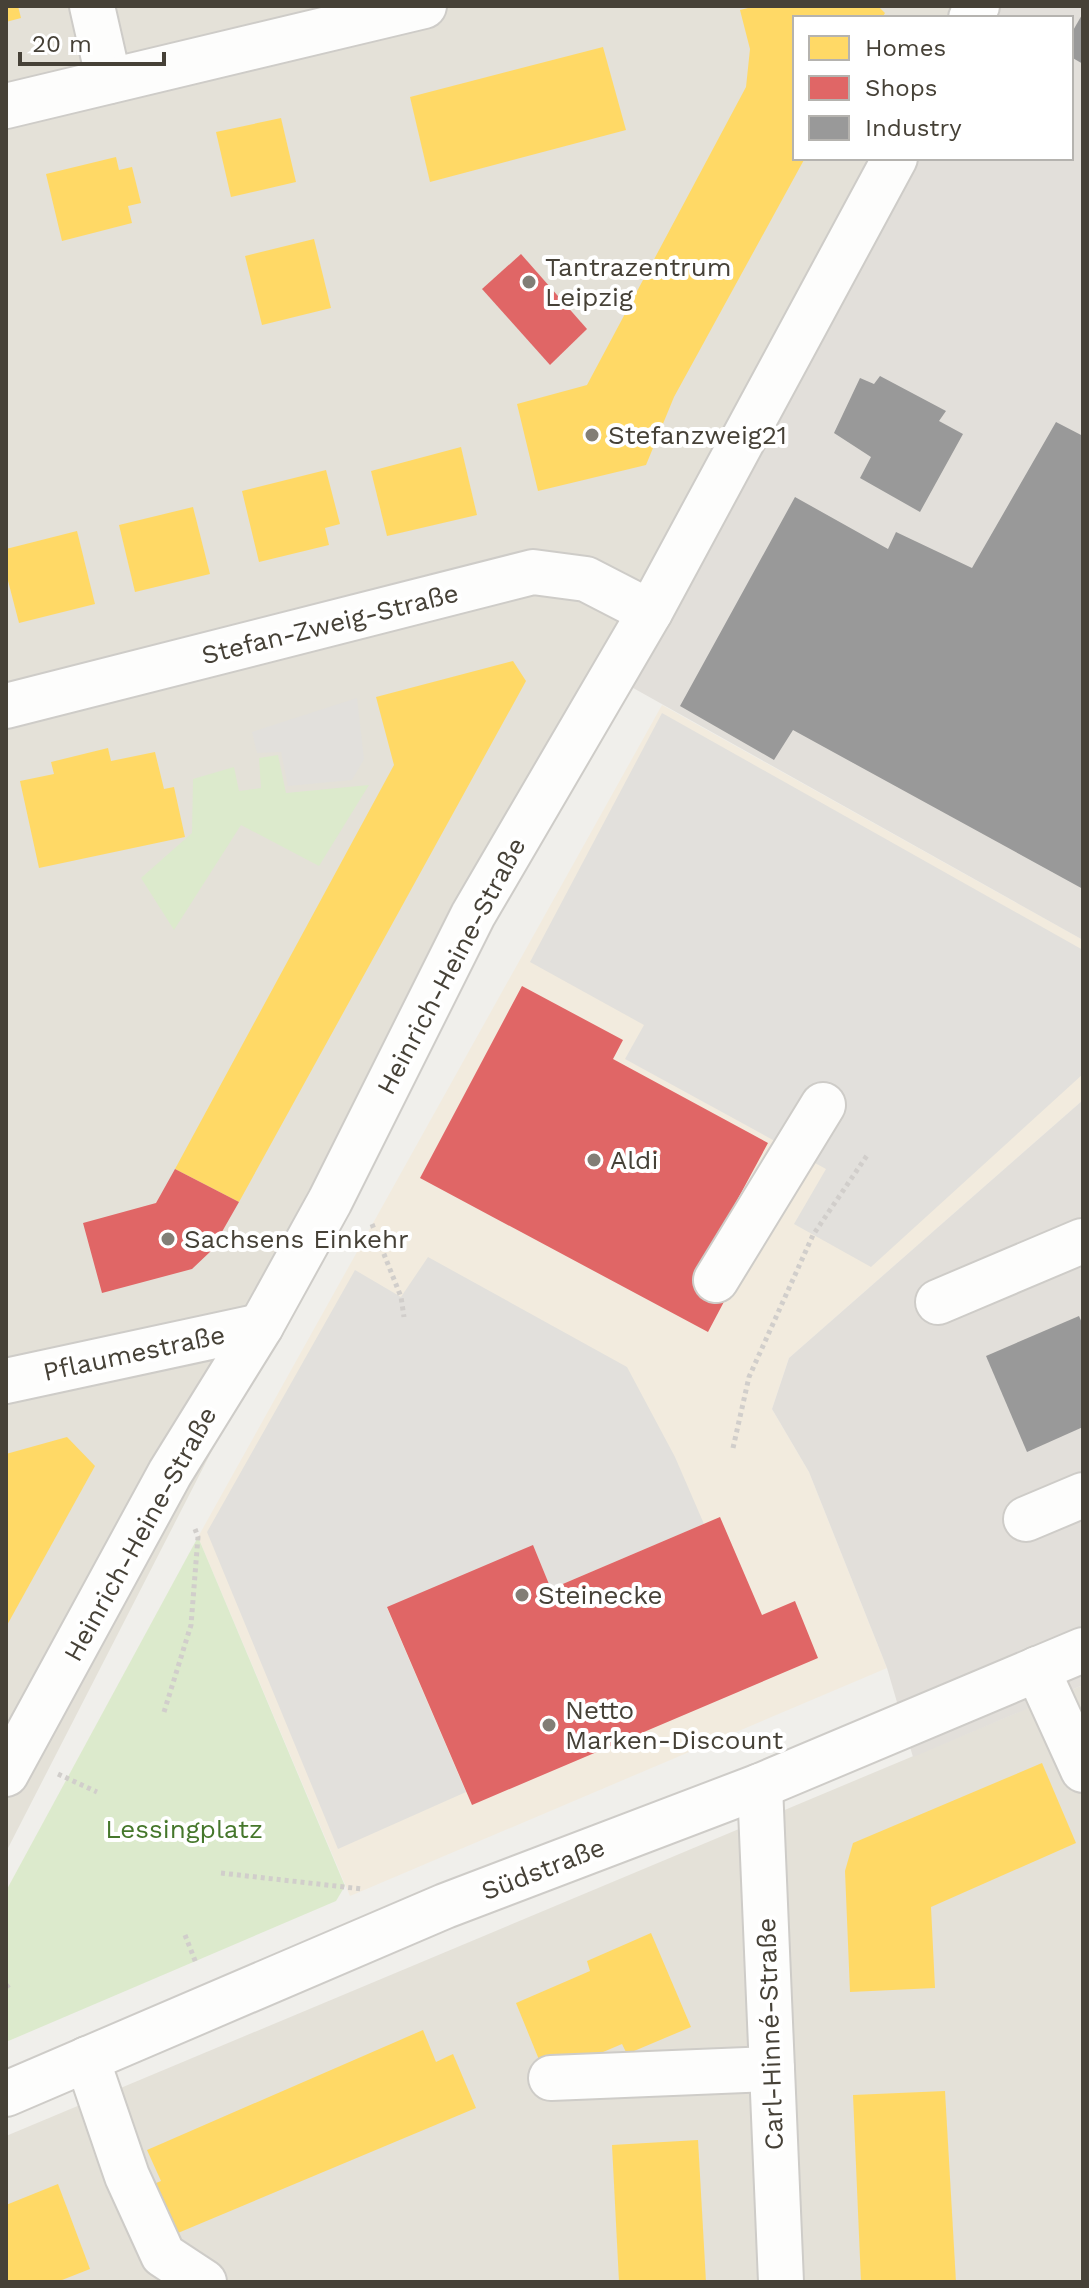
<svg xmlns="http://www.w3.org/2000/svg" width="1089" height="2288" font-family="'Work Sans',sans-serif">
<rect width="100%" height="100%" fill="#f0efeb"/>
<!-- residential -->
<g fill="#e4e1d8">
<polygon points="6,6 953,6 947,18 795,18 795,158 875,158 6,1852"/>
<polygon points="1083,1685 1083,2282 6,2282 6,2136"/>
</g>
<!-- commercial -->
<polygon fill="#f2ebde" points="662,705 1083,940 1083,1100 789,1358 772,1409 809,1472 887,1668 350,1896 198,1537"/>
<!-- industrial -->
<g fill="#e2dfda">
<polygon points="953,6 1083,6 1083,940 610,675 875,158 1071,158 1071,18 947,18"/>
<polygon points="1083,1100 1083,1685 913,1757 887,1668 809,1472 772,1409 789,1358"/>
</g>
<!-- green -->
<g fill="#dceacc">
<polygon points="278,755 286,793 369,785 319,866 241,825 174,930 141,878 192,833 193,779 234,767 239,791 261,788 259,758"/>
<polygon points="198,1537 345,1886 336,1901 6,2042 6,1891"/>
</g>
<!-- parking -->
<g fill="#e2e0dc">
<polygon points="357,698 364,759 352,780 288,786 281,752 257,753 252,732"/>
<polygon points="662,713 1083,950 1083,1074 871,1267 794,1224 826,1169 625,1059 644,1025 530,962"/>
<polygon points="428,1257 627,1367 675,1457 704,1524 551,1589 533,1546 387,1608 466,1792 338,1849 207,1532 355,1270 401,1297"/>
</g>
<!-- homes -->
<g fill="#ffd966">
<polygon points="6,6 18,6 21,18 6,22"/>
<polygon points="756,6 878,6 885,13 882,18 795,18 795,158 805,158 674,397 646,465 538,491 517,404 587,385 746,87 750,49 740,10"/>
<polygon points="603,47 626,130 430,182 410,97"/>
<polygon points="281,118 296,182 231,197 216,132"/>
<polygon points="116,157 119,170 132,167 141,203 128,206 132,223 62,241 46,174"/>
<polygon points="314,239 331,308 262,325 245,256"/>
<polygon points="461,447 477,515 387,536 371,471"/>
<polygon points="326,470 340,524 325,528 329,545 259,562 242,491"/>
<polygon points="193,507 210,574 135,592 119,525"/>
<polygon points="77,531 95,604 19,623 6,573 6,549"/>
<polygon points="513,661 526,681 239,1202 175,1169 394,765 376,697"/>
<polygon points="108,748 111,761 155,752 164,789 174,787 185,837 39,868 20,781 54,774 51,762"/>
<polygon points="67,1437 95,1466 6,1627 6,1454"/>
<polygon points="1042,1763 1076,1843 931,1907 935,1988 850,1992 845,1871 853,1843"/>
<polygon points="651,1933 691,2027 627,2054 622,2044 577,2063 573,2054 542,2067 516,2003 590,1971 587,1961"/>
<polygon points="423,2030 436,2062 453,2054 476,2108 166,2238 144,2188 161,2181 147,2150"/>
<polygon points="945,2091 956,2282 861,2282 853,2095"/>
<polygon points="698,2140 706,2282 619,2282 612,2145"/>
<polygon points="58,2184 90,2269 57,2282 6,2282 6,2205"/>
</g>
<!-- shops -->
<g fill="#e06666">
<polygon points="521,254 587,329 550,365 482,289"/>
<polygon points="522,986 623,1040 613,1059 768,1143 695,1278 727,1296 708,1332 420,1178"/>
<polygon points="175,1169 239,1202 211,1251 192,1269 102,1293 83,1223 156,1203"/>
<polygon points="720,1517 762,1615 795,1601 818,1658 472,1805 387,1607 533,1545 551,1589"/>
</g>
<!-- industry -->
<g fill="#999">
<polygon points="1083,13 1083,64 1071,57 1071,34"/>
<polygon points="880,376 946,411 939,421 963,434 920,512 860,478 871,457 834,433 860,378 874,384"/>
<polygon points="1056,422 1083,436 1083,889 793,730 774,760 680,706 795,497 888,549 896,532 972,568"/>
<polygon points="1079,1316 1083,1325 1083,1427 1027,1452 986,1356"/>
</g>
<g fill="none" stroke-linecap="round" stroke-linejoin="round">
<!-- minor casing -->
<g stroke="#ceccc8" stroke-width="48">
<g id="minor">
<polyline points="92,6 109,81"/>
<polyline points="971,18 977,6"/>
<polyline points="6,106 424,6"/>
<polyline points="6,706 533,572 586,579 650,612"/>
<polyline points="716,1280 823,1105"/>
<polyline points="938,1302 1082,1241"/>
<polyline points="6,1381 261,1326"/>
<polyline points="1026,1519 1083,1495"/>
<polyline points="1037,1669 1083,1770"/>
<polyline points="6,1774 170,1473 261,1326 330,1201 473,915 650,612 895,158"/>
<polyline points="760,1786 781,2282"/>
<polyline points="87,2059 127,2176 163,2255 204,2282"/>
<polyline points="551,2078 772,2069"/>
<polyline points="6,2094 445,1906 760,1786 1083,1650"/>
</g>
</g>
<!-- path -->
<g stroke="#d1cecb" stroke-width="5" stroke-dasharray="4 4" stroke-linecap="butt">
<polyline points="372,1224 401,1297 404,1317"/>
<polyline points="733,1448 749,1377 813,1235 868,1154"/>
<polyline points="164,1712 191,1625 198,1537 195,1529"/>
<polyline points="58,1774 97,1792"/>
<polyline points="221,1873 362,1889"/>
<polyline points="185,1935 196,1963"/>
<polyline points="6,1987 11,1983"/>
</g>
<!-- minor -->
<use href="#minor" stroke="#fdfdfc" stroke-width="44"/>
</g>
<!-- markers -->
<g fill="#827e76" stroke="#fff" stroke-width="3">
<circle cx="529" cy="282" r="8"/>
<circle cx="592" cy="435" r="8"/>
<circle cx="594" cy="1160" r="8"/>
<circle cx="168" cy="1239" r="8"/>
<circle cx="522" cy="1595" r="8"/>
<circle cx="549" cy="1725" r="8"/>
</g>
<g text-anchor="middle" stroke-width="8" stroke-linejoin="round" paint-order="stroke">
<!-- poi labels -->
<g font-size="26" fill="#464137" stroke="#fff" text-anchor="start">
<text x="545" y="276">Tantrazentrum<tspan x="545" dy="30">Leipzig</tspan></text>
<text x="608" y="444">Stefanzweig21</text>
<text x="610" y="1169">Aldi</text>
<text x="184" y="1248">Sachsens Einkehr</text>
<text x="538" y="1604">Steinecke</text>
<text x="565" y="1719">Netto<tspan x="565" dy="30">Marken-Discount</tspan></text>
</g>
<!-- street labels -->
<g font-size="26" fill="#464137" stroke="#fff">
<text transform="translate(330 624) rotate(-14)" y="9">Stefan-Zweig-Straße</text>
<text transform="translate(451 966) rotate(-62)" y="9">Heinrich-Heine-Straße</text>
<text transform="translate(134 1353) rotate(-12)" y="9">Pflaumestraße</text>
<text transform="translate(140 1534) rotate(-61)" y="9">Heinrich-Heine-Straße</text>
<text transform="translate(543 1869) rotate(-21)" y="9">Südstraße</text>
<text transform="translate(770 2034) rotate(-92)" y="9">Carl-Hinné-Straße</text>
</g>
<!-- park labels -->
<g font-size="26" fill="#45772b" stroke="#fff">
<text x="184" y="1838">Lessingplatz</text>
</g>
</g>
<!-- border -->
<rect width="1089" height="2288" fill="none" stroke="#464137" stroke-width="16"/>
<!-- legend -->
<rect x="793" y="16" width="280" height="144" fill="#ffffff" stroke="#b5b3af" stroke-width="2"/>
<rect x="809" y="36" width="40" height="24" fill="#ffd966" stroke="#b5b3af" stroke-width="2"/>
<text x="865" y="56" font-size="24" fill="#464137">Homes</text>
<rect x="809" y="76" width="40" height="24" fill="#e06666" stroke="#b5b3af" stroke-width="2"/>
<text x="865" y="96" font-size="24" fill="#464137">Shops</text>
<rect x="809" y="116" width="40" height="24" fill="#999999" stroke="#b5b3af" stroke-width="2"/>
<text x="865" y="136" font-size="24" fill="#464137">Industry</text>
<!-- scale -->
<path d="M20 52v12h144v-12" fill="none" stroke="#464137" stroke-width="4"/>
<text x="32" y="52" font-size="24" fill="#464137" stroke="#ffffff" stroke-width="6" paint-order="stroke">20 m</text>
</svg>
